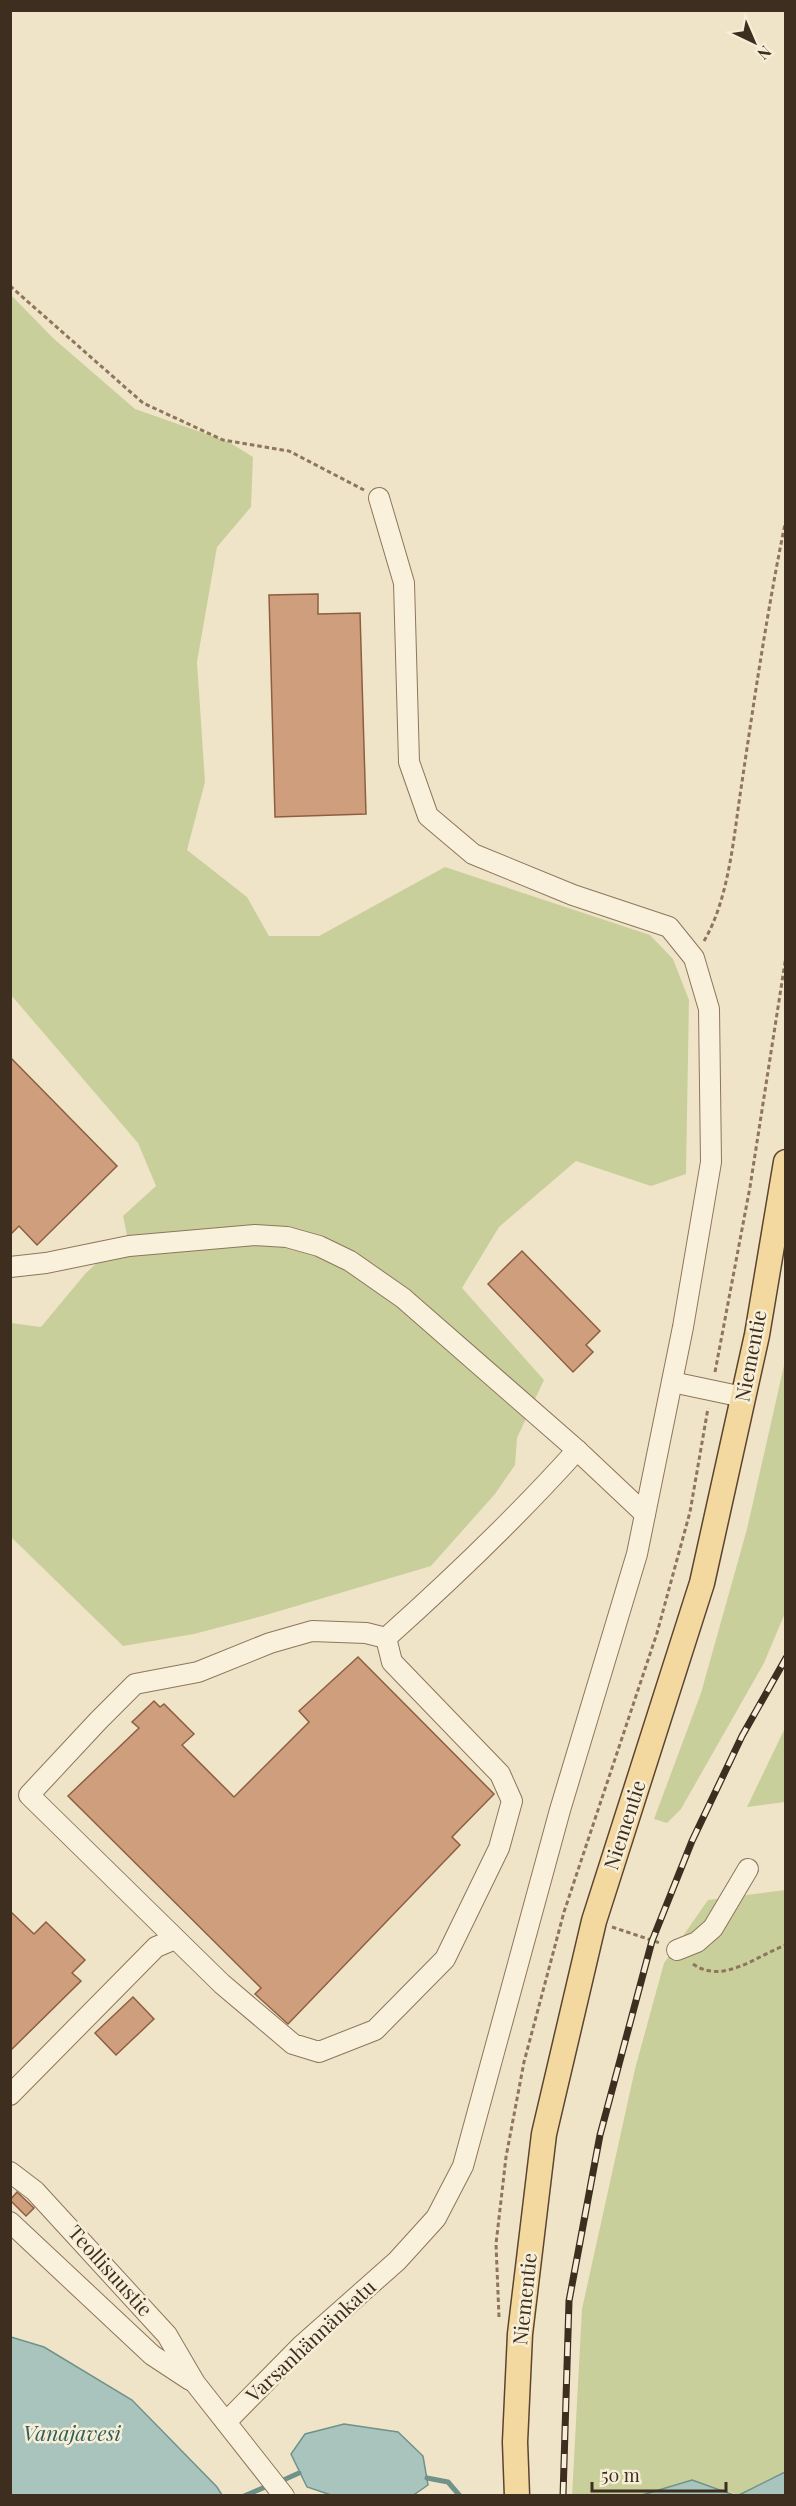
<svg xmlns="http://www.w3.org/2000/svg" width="796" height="2506" font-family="'Playfair Display',serif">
<rect width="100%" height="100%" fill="#f0e4c8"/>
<!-- green -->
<g fill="#c9cf9b">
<polygon points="11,295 53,338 135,409 229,442 253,457 251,507 217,547 197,662 205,782 187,850 247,897 269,936 319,936 445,867 650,935 673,959 689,1000 686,1174 651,1186 576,1161 499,1227 462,1288 544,1380 517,1438 515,1465 495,1494 431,1566 266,1615 194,1634 123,1646 11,1537 11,1323 41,1327 85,1274 127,1235 123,1216 156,1186 138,1143 11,995"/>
<polygon points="785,1361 785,1613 764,1663 681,1809 667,1823 654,1819 701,1693 747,1529"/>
<polygon points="785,1728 785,1802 747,1807"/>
<polygon points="785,1890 785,2472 739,2495 692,2480 642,2495 572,2496 582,2309 635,2069 664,1963 708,1900"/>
</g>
<!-- water -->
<g fill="#a9c4bc" stroke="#6f938a" stroke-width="1.5">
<polygon points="11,2337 44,2347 132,2400 217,2487 222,2495 11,2495"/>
<polygon points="344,2424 398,2432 423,2456 428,2485 412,2496 331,2495 307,2487 291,2454 305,2434"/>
<polygon points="785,2472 785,2495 739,2495"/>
<polygon points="692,2480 734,2495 642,2495"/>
</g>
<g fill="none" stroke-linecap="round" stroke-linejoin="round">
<!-- stream -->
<g stroke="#6f938a" stroke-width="5">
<polyline points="427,2478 448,2482 460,2496"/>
<polyline points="279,2482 299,2473"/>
<polyline points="244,2496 270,2485"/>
</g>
</g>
<!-- building -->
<g fill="#cf9f7d" stroke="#8d5f41" stroke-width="1.5">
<polygon points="318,594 318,614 360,613 366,814 275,817 269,595"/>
<polygon points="10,1057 117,1166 37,1245 19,1226 10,1235"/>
<polygon points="522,1251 600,1331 586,1345 593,1352 573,1372 488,1284"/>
<polygon points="358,1657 494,1794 452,1837 460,1845 288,2024 255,1994 261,1988 68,1796 139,1728 132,1722 154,1701 160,1707 164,1704 194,1734 182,1745 234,1797 309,1722 299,1711"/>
<polygon points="10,1911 34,1934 46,1922 85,1960 72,1973 81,1981 10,2051"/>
<polygon points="133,1997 154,2019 116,2055 95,2033"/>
<polygon points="17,2192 34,2208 26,2216 10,2200"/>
</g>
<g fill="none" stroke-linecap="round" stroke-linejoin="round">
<!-- minor casing -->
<g stroke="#8d765c" stroke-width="22">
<g id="minor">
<polyline points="10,1267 46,1263 129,1246 255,1235 287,1237 319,1246 350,1261 403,1298 577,1450 645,1514"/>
<polyline points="672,1382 743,1397"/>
<polygon points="312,1631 366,1633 386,1638 392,1662 500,1774 512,1801 499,1848 445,1959 375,2030 319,2052 293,2044 222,1984 29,1795 98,1721 135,1684 198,1672 270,1643"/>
<path d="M386,1638C453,1578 517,1517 577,1450"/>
<polyline points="677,1950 697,1942 713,1928 748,1869"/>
<polyline points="10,2095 156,1947 175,1939"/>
<polyline points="10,2172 35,2191 167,2335 195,2383 284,2496"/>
<polyline points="10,2222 152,2355 190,2380"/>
<polyline points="226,2422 301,2346 397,2261 436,2218 463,2166 560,1810 637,1554 683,1327 711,1162 709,1009 694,958 669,927 573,895 473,854 428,816 409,762 404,583 379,498"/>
</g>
</g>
<!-- major casing -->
<g stroke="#5b4430" stroke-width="27">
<polyline id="major" points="517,2496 515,2442 520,2334 544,2134 594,1921 702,1583 757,1335 786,1162"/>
</g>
<!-- path -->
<g stroke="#8d765c" stroke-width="3" stroke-dasharray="4.5 3" stroke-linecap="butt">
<polyline points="10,286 143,403 223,440 289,451 364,490"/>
<path d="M704,941C730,897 734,832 742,782C755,694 768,606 786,519"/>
<polyline points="715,1372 750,1187 786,956"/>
<polyline points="612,1927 660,1943"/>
<path d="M693,1964C723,1985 756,1956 786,1945"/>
<polyline points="499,2317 496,2244 506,2157 524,2062 564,1912 657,1633 690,1512 708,1408"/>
</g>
<!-- minor -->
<use href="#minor" stroke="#faf1dc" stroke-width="20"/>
<!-- major -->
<use href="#major" stroke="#f3d9a0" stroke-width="24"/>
<!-- rail casing -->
<g stroke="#3d2e20" stroke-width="7">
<polyline id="rail" points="563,2496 569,2301 600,2135 652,1941 692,1841 742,1736 786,1658"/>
</g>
<!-- rail -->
<use href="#rail" stroke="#f7eed8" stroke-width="4.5" stroke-dasharray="14" stroke-linecap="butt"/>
</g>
<g text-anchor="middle" stroke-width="5" stroke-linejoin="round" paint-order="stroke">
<!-- street labels -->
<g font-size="20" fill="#3d2e20" stroke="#f7eed8">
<text transform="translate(751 1356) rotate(-79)" y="7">Niementie</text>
<text transform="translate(625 1825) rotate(-72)" y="7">Niementie</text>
<text transform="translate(110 2271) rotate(48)" y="7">Teollisuustie</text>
<text transform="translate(525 2299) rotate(-84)" y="7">Niementie</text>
<text transform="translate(311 2341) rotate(-43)" y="7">Varsanhännänkatu</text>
</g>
<!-- water labels -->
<g font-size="21" font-style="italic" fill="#2f5d5a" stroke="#f7eed8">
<text x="72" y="2441">Vanajavesi</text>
</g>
</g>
<!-- border -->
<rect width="796" height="2506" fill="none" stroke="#3d2e20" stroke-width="24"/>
<!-- north arrow -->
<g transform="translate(754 42) rotate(136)" stroke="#f7eed8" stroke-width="4.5" paint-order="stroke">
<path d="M0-4.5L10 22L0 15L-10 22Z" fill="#3d2e20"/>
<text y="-9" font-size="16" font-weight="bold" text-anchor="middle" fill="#3d2e20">N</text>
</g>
<!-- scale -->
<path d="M592 2482v9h134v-9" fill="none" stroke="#3d2e20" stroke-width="3"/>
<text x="601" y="2482" font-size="18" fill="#3d2e20" stroke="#f7eed8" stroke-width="4.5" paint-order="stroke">50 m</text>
</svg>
